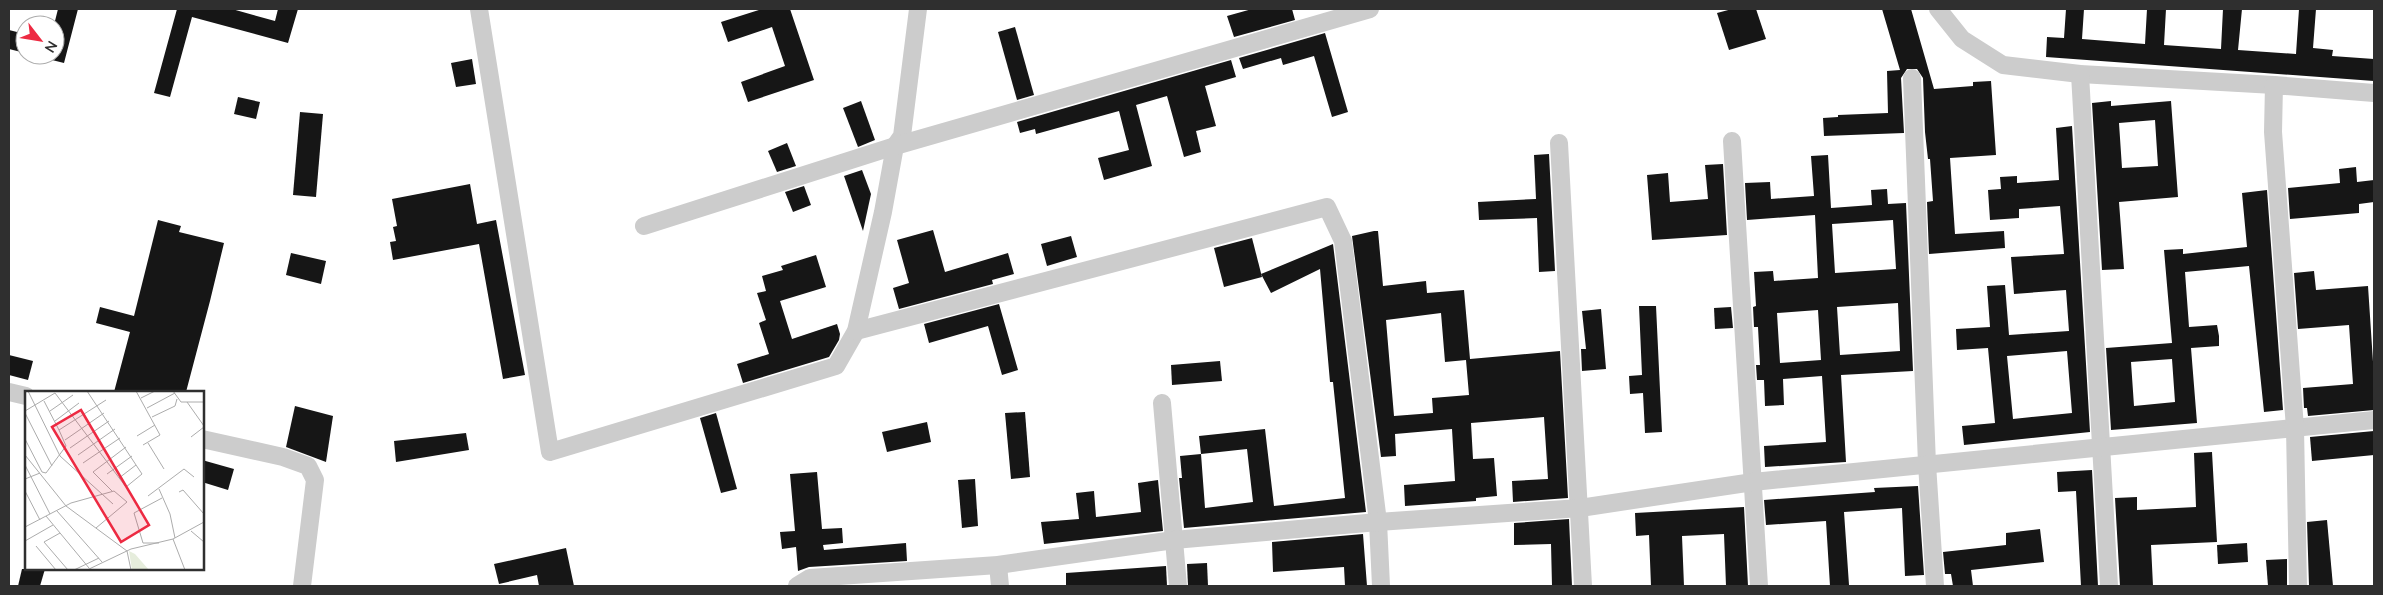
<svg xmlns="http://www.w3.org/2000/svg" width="2383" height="595" font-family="'Nunito Sans',sans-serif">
<rect width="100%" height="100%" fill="#fff"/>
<!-- building -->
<g fill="#161616" fill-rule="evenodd">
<polygon points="58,9 78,9 64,63 32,55 55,55 54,25"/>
<polygon points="177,9 232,9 275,21 278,9 298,9 288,43 192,17 170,97 154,93"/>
<polygon points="762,9 790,9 814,80 748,102 741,82 785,66 772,27 728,42 721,22"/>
<polygon points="1252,9 1292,9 1295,20 1234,37 1227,16"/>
<polygon points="1732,9 1756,9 1766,39 1729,50 1717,13"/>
<polygon points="1882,9 1911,9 1934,89 1973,86 1973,82 1991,81 1996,155 1950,158 1955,234 2004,231 2005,248 1929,254 1927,202 1933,201 1930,159 1928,159 1925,132 1923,78 1917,69 1907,69 1901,78 1904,133 1824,136 1823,118 1838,117 1838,115 1888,113 1887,71 1900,70"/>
<polygon points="2066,9 2084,9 2082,39 2145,44 2147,9 2166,9 2164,45 2221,49 2223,9 2242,9 2238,50 2296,54 2299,9 2316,9 2313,48 2333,50 2332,56 2374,59 2374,81 2046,57 2047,37 2064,38"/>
<polygon points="1015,27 1034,95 1017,100 998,32"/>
<polygon points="9,30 25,34 25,53 9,49"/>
<polygon points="1325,33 1348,112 1332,117 1314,56 1283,65 1281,58 1243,69 1239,58"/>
<polygon points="472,59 476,84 456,87 451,63"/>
<polygon points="1231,60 1236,77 1205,86 1216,126 1196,131 1201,152 1184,157 1167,96 1136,105 1152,166 1104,180 1098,158 1129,150 1119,111 1036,134 1035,129 1020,133 1017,122"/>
<polygon points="238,97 260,102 256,119 234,114"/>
<polygon points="861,101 875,140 858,147 843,108"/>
<path d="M2111,101V106L2171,101L2178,197L2119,202L2124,269L2102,270L2092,103ZM2155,120L2158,166L2122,168L2119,123Z"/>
<polygon points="300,112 323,114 316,197 293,195"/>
<path d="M2072,126L2090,432L1964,445L1962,426L1995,423L1988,348L1957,350L1956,329L1990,327L1987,286L2005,285L2009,335L2069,331L2066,290L2014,294L2011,257L2064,254L2060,206L2019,209V218L1990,220L1988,190L2001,189L2000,177L2017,176V183L2059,180L2056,128ZM2067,351L2072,413L2013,419L2007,356Z"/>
<polygon points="787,143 796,166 777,172 768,151"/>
<polygon points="1549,154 1555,271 1539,272 1537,218 1479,220 1478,202 1536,199 1534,155"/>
<path d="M1828,155L1831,208L1872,205L1871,190L1887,189L1888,204L1906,203L1913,371L1841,375L1846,462L1765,467L1764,446L1826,442L1822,376L1783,379L1784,405L1765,406L1764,380H1757L1756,365H1760L1758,327H1754L1753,307L1756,306L1754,272L1773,271L1774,281L1818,278L1815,215L1747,220L1745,183L1770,182L1771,199L1814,196L1811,156ZM1893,220L1896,269L1835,273L1832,224ZM1898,303L1900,351L1840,355L1837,307ZM1818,310L1821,360L1780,363L1777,313Z"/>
<polygon points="1723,164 1727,235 1652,240 1647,175 1668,173 1670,202 1708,199 1705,165"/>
<polygon points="2356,167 2357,182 2374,180 2374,202 2359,204 2359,213 2290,219 2288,188 2340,183 2339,169"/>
<polygon points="862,170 871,194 863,231 844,176"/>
<polygon points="470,184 477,224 496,220 525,375 503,379 479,244 393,260 390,242 396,241 393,227 397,226 392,199"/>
<polygon points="804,186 811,205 793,212 785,192"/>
<path d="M2267,190L2283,410L2264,412L2249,266L2185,272L2189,327L2217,325L2219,336V346L2191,348L2197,423L2111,430L2106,348L2172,343L2164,250L2183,249V254L2247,247L2242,193ZM2172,359L2175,402L2134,406L2131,362Z"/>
<polygon points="158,220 181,226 179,232 224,243 210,301 186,392 114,392 130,332 96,323 100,307 134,316"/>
<polygon points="933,230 945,272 1008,253 1014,274 992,280 993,284 899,309 893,288 909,283 897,240"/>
<path d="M1374,231H1378L1383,286L1426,281L1427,293L1464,290L1470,359L1560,351L1568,498L1513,502L1512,481L1548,479L1544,417L1471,423L1473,459L1494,458L1497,496L1476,498V501L1405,506L1404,485L1455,481L1452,429L1395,434L1396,456L1381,457L1352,236ZM1441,313L1445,362L1466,360L1469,395L1432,398L1433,413L1394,416L1386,320Z"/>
<polygon points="1071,236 1077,257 1047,266 1041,244"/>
<polygon points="1252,238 1262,277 1224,287 1214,248"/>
<path d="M1333,244L1366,512L1184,528L1179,478H1182L1180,456L1201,454L1199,436L1265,429L1274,506L1345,498L1333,382H1330L1320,269L1271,293L1261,274ZM1247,449L1253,502L1205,508L1201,454Z"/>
<polygon points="291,253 326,261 321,284 286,275"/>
<polygon points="816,255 826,287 780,301 792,339 837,324 840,334 839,340 829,357 743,383 737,364 769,354 759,323 766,320 757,293 766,291 762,276 783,270 781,266"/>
<polygon points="2314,271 2316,290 2368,286 2374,377 2374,410 2308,416 2307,408 2304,408 2303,388 2353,384 2349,325 2298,329 2294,273"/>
<polygon points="999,304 1018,370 1002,375 988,326 929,343 924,324"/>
<polygon points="1639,306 1656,306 1662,432 1645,433 1643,393 1630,394 1629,376 1642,375"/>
<polygon points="1731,307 1733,328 1715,329 1714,308"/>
<polygon points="1601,309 1606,369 1582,371 1581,349 1586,349 1582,311"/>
<polygon points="9,355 33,361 28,380 9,375"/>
<polygon points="1220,361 1222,381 1172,385 1171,365"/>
<polygon points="295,406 333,416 326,462 286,447"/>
<polygon points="1025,412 1030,477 1011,479 1005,413"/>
<polygon points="716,413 737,489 721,493 700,418"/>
<polygon points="927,422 931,442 887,452 882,432"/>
<polygon points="2374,431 2374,455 2312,461 2310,437"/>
<polygon points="466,433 469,450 396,462 394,441"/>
<polygon points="2212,452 2217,542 2151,545 2153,586 2120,586 2115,498 2137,497 2137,510 2196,507 2194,453"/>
<polygon points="202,460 234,469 228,490 202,482"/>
<polygon points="2092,470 2098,586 2081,586 2076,491 2058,492 2057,472"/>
<polygon points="817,472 822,529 842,528 843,543 823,545 824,550 906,543 907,561 809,567 798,571 796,547 782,549 780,532 795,531 790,474"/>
<polygon points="975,479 978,526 962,528 958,480"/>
<polygon points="1158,480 1163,531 1044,544 1041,522 1079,519 1076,493 1094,491 1096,517 1141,512 1138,483"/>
<polygon points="1918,486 1924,575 1905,576 1902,508 1844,512 1849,585 1830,586 1826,521 1766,525 1764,500 1875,492 1874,488"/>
<polygon points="1744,507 1748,586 1726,586 1724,534 1682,536 1684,586 1651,586 1649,535 1636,536 1635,513"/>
<polygon points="1569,519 1572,586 1552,586 1551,544 1514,545 1514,523"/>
<polygon points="2327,520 2333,586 2309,586 2307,522"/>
<polygon points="2040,529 2044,562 1971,570 1973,586 1953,586 1951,574 1945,574 1943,552 2006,545 2006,533"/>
<polygon points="1363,534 1367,586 1345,586 1344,567 1273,572 1272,542"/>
<polygon points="2247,543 2248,562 2218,564 2217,545"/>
<polygon points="566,548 574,586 539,586 537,575 499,584 494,564"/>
<polygon points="2287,559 2287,586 2268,586 2266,560"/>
<polygon points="1207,563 1208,586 1188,586 1187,564"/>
<polygon points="1166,566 1167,586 1066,586 1066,573"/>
<polygon points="22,569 45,569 40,586 18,586"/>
</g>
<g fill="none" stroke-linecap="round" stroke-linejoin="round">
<!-- minor -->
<g stroke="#ccc" stroke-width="18">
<polyline points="479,9 550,452 836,366 856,331 883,212 895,146 902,136 918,9"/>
<polyline points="1938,9 1962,39 2003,65 2080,74 2274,85"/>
<polyline points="2080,74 2109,586"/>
<polyline points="1912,78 1927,464 1935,586"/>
<polyline points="1732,141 1759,586"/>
<polyline points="1559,143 1583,586"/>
<polyline points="644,226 895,146 1370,9"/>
<polyline points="856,331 1327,207 1343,241 1378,522 1381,586"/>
<polyline points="9,392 26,396"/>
<polyline points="1162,403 1178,586"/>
<polyline points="202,439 283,457 308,466 315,480 302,586"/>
<polyline points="998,565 1000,586"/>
<polyline points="797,586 810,578 998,565 1174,540 1378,522 1580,508 1753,482 2374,420"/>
<polyline points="2298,586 2295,428 2273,132 2274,85 2374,93"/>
</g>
</g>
<!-- overview -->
<g transform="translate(25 391)">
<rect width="179" height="179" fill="#fff"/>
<path d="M104,160L110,163L124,179H107Z" fill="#e6eddc"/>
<path fill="none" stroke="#acacac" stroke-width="1" d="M3,0L35,65L88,113M111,0L135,44L118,54M148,0L156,11H179M116,7L130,0M19,10L34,39L81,9M162,11L179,35M122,17L150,2M0,20L30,2L101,96L117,83L62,0M25,20L48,4M0,22L27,75M127,26L150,15L152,8M30,30L54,12M112,45L130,34M166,46L179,36M0,48L17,81L21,82L41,55L34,39M40,49L79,22M123,52L139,78M45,57L84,30M0,64L41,115L102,160L106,179M53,64L90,38M58,72L95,47M0,74L25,123M82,83L107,65M94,87L111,74M0,88L15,82M134,98L145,123L150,147M0,100L15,129M87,100L68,81L101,56M154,101L158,99L179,123M123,105L159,78L169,86M32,120L77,171M21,125L64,177M0,136L46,112L89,100L102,111L71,137M166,140L179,151M35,142L19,151L43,179M148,148L160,179M0,150L28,134M134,152H118L109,122L137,107M11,155L31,179M49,179L74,167M62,179L106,158L148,148L179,131"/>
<path fill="#ed2a42" fill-opacity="0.15" stroke="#ed2a42" stroke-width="2.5" d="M56,19L124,134L96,151L27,36Z"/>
<rect width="179" height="179" fill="none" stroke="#2f2f2f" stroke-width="2.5"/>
</g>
<!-- border -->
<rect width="2383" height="595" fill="none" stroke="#2f2f2f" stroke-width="20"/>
<!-- north arrow -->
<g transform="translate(40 40) rotate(121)"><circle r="24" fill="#ffffff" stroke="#acacac"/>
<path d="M0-4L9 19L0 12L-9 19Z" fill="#ed2a42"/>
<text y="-8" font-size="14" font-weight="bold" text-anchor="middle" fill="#2f2f2f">N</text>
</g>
</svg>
